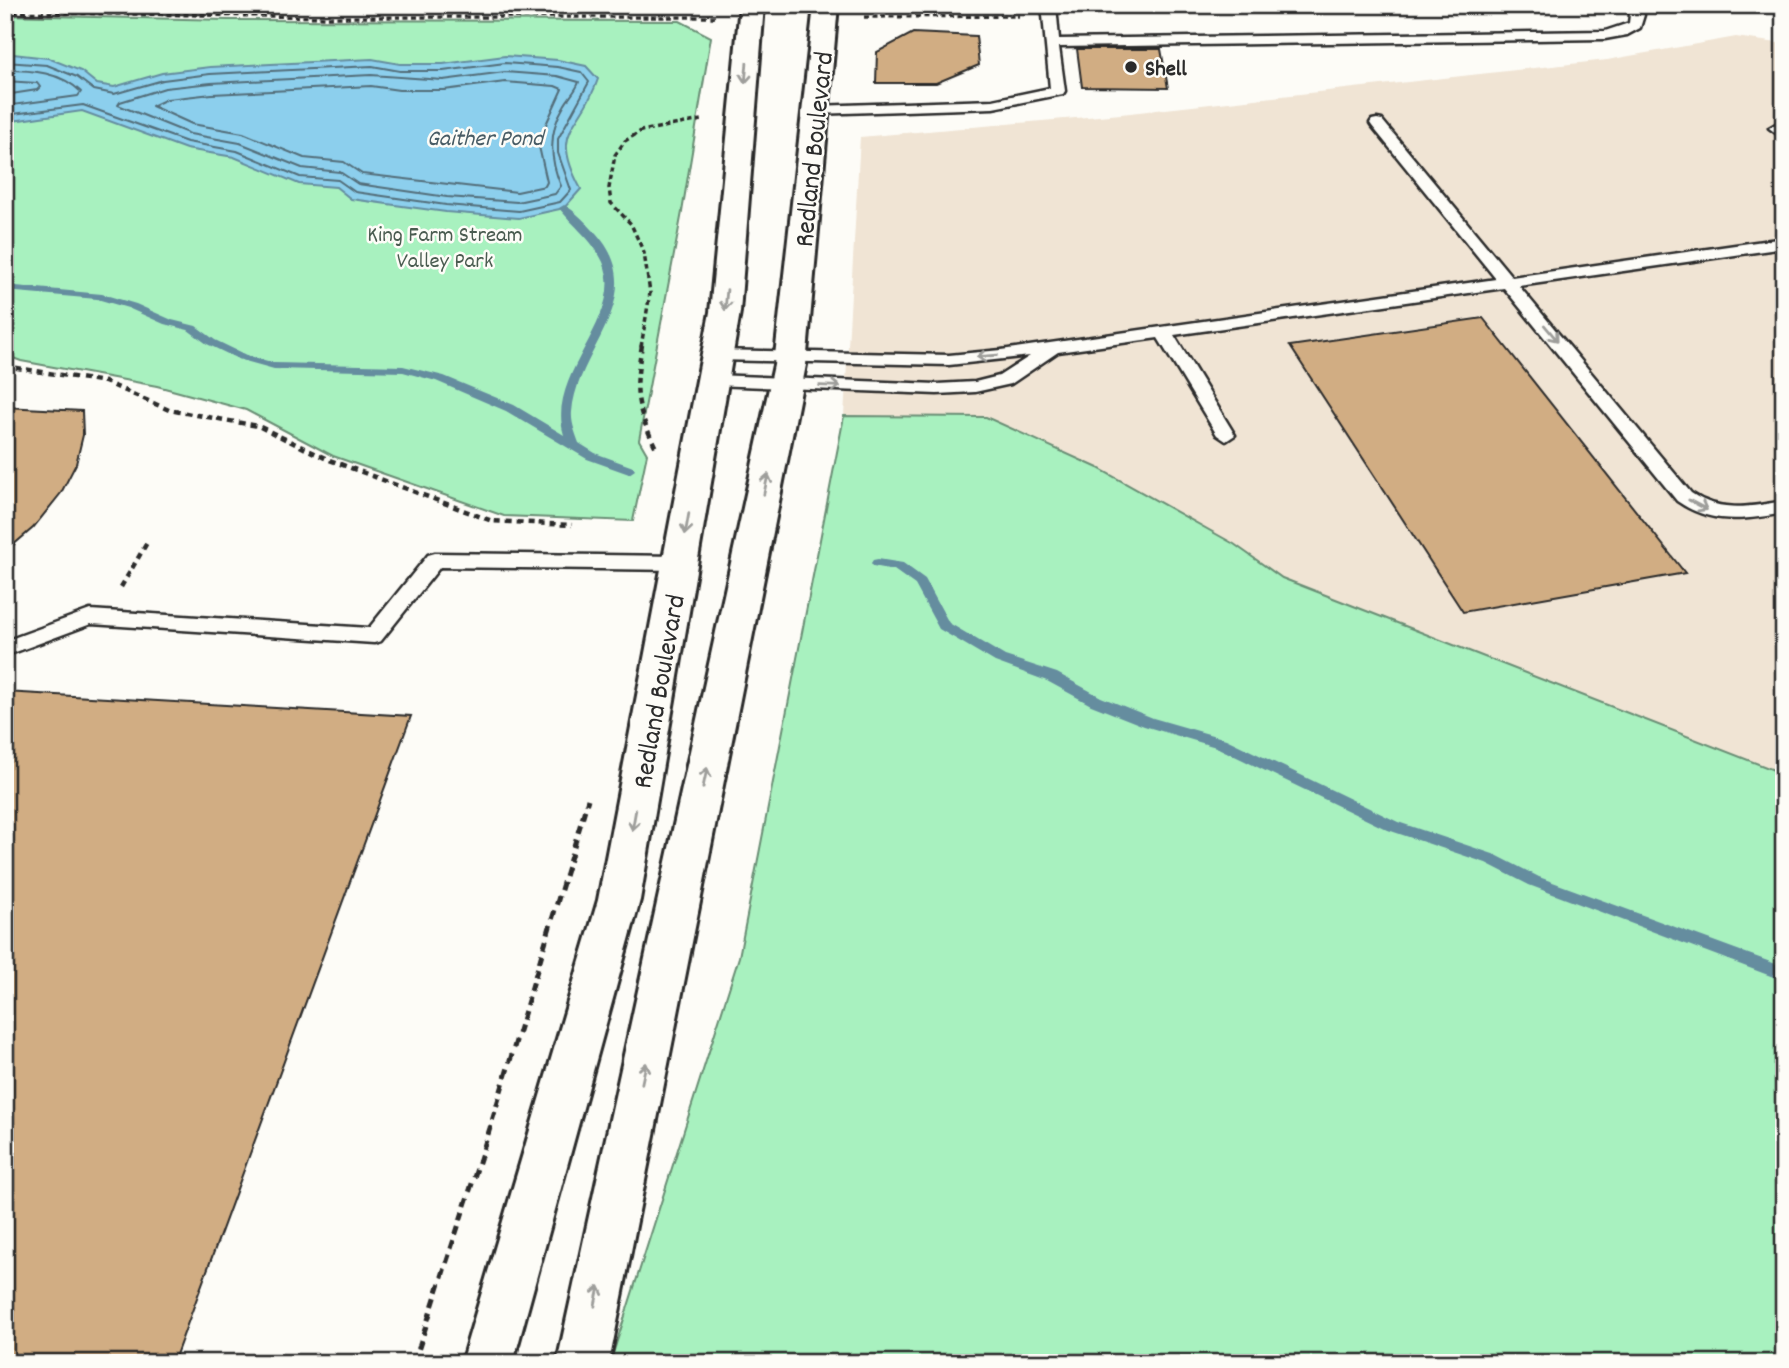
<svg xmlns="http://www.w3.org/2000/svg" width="1789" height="1368" font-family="Dekko,sans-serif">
<rect width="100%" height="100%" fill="#fdfcf7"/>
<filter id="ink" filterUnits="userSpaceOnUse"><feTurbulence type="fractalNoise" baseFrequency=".0143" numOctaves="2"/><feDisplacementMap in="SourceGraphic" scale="14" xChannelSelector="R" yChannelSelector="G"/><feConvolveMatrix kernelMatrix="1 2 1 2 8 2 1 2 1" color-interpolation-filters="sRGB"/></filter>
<g filter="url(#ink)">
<!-- built -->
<polygon fill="#f0e4d4" points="1736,37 1784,44 1784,774 1282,578 1234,544 1098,468 986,417 844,416 860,137 1121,114 1607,60"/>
<!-- green -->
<g fill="#a8f1bf" stroke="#6a8e75" stroke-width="2">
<polygon points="5,15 228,20 680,21 711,37 682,212 639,440 647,454 633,521 504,516 333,456 246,410 157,386 21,361 5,355"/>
<polygon points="844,416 986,417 1098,468 1234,544 1282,578 1784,774 1784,1363 610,1363 739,957"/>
</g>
<!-- water -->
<path fill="#8ccfed" stroke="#658d9f" stroke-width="2" d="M13,54L48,58L81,71L97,84L114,87L162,73L210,67L372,59L400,64H443L505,56L558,60L586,66L598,79C581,130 548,128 581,189L564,208L519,218L446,212L351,199L336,187L299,184L234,157L186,149L82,111L5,122V55Z"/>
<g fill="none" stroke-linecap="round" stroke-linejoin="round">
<!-- shore -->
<g stroke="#526d79" stroke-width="2">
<polyline points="5,62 47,65 77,77 94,90 114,94 163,80 210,74 372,66 400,71 443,71 505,63 558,67 581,72 589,82 558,139 558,153 571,190 560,202 519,211 446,205 355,192 338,180 300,177 237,151 187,142 83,105 5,115"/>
<path d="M5,70C32,70 61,72 81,92L78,96L5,106"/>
<path d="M505,72L557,76L579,82C576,91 569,97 564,106C548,132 549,158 561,186L555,194L517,202L447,197L358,184L340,172L302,168L240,143L190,134L118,105L120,102L165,88L211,83L371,75L443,80Z"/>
<polyline points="5,81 37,83 40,87 37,90 5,95"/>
<polygon points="505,82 555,86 562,89 538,142 547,182 545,186 517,192 362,174 344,162 304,158 243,133 192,124 152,106 167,99 212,94 371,86 399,90 444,90"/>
</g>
<!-- stream -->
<g fill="#658d9f" fill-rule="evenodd">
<path d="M564,205C575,210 587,224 596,233C653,297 577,348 572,412C571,423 576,434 579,443L595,453L633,467L635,470L629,474L587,459L506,411L436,381L403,372L274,369L238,359L207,344L188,330L164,324L128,308L97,299L5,291V285L102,294L136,304L172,320L196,326L215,340L246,355L275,363L403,366L444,376L514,405L564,435C545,373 627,318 603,262C592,239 574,227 559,208Z"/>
<polygon points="878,559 903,563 925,579 949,623 1005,656 1057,673 1101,697 1153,718 1226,739 1398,822 1496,855 1539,877 1784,967 1784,981 1529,885 1486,863 1388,830 1216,747 1144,726 1091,705 1047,681 995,662 939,629 915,585 894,570 873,566 871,563 873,560"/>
</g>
</g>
<!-- building -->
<g fill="#d1ad83" stroke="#2b2b2b" stroke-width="2">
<polygon points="913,33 976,36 979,65 936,83 876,83 877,52"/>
<polygon points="1077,49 1161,49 1168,88 1082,87"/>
<polygon points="1483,318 1685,573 1463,612 1290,346"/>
<polygon points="5,407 82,411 83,435 76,464 61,493 33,528 5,552"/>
<polygon points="5,692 411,716 173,1363 5,1363"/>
</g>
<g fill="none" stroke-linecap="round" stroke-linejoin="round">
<!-- service casing -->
<g stroke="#2b2b2b" stroke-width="5">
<g id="service">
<polygon points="1042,5 1056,5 1059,39 1605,31 1629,23 1630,15 1625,5 1639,5 1644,15 1640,28 1627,35 1605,39 1059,47 1065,91 1063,94 993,108 815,114 808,110 815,106 993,100 1050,88"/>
<path d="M1377,119L1382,120L1512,277L1784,238V248L1519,286L1691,493C1720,513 1750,507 1784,501V513C1745,520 1711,525 1677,501L1504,288L1174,335L1235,435L1226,441L1217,435L1158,338L1058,352L1011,384L975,392L937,394L713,385L704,380L713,375L937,384L975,382L999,376L1030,356L949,365L717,360L708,355L717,350L949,355L1001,350L1496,279L1372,126L1370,123L1372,120Z"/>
<polygon points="1776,124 1784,127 1784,139 1769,128"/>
<polygon points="435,553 680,556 687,558 690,563 687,568 680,570 440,567 381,641 374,643 91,624 5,656 5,641 90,610 369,628 428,555"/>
</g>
</g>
<!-- secondary casing -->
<g stroke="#2b2b2b" stroke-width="6">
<g id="secondary">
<polygon points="740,5 764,5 740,312 640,900 513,1363 461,1363 598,900 710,312"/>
<polygon points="814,5 838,5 806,365 609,1363 557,1363 774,365"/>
</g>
</g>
<!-- path-far2 -->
<g stroke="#2b2b2b" stroke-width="3.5" stroke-dasharray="5 3.5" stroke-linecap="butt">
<polyline points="1668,10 1784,11"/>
<polyline points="5,12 332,17 715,17"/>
<polyline points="864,17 1019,16"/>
<polyline points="641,347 650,293 644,253 631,224 611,203 609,188 615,155 625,141 641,131 702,120"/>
</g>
<!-- path-far1 -->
<g stroke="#2b2b2b" stroke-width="4.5" stroke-dasharray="6 5" stroke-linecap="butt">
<path d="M642,345C634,392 635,405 656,448"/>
<polyline points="5,366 105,382 169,410 258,426 327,459 492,521 572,525"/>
<polyline points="121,587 148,541"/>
</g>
<!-- path -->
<polyline stroke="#2b2b2b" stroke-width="5" stroke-dasharray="9 6" stroke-linecap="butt" points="414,1363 490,1128 588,799"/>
<!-- service -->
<use href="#service" fill="#fdfcf7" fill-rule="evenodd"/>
<!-- secondary -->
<use href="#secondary" fill="#fdfcf7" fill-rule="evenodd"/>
</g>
<!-- one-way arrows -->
<defs><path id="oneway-shaft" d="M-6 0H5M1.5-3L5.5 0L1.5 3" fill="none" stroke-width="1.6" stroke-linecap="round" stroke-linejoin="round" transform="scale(1.75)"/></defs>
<g stroke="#9e9e9b">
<use href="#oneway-shaft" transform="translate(746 73) rotate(95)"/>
<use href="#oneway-shaft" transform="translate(726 300) rotate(95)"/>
<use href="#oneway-shaft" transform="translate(1551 333) rotate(50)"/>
<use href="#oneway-shaft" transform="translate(987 356) rotate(175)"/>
<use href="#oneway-shaft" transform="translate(830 386) rotate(2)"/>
<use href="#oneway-shaft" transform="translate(766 484) rotate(-78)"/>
<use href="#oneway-shaft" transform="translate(1698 505) rotate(28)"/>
<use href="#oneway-shaft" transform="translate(687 524) rotate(100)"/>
<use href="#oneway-shaft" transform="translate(705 778) rotate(-78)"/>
<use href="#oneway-shaft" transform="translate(634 820) rotate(100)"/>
<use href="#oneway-shaft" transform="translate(644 1073) rotate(-78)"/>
<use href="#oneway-shaft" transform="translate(597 1296) rotate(-78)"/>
</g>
</g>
<!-- markers -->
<circle fill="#2b2b2b" stroke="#fdfcf7" stroke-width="2.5" cx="1131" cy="67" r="7"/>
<g text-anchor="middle" stroke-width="5" stroke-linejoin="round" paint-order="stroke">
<!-- far-poi labels -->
<g font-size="23" font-weight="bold" fill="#2b2b2b" stroke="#fdfcf7" text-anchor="start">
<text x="1145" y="75">Shell</text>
</g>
<!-- far-park labels -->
<g font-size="23" fill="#4a5c50" stroke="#fdfcf7">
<text x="445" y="241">King Farm Stream<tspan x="445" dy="26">Valley Park</tspan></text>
</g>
<!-- far-water labels -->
<g font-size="24" font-style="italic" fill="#485c65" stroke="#fdfcf7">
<text x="485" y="145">Gaither Pond</text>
</g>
<!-- street labels -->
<g font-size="28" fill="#2b2b2b" stroke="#fdfcf7">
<text transform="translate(812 149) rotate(-84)" y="10">Redland Boulevard</text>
<text transform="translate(657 691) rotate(-80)" y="10">Redland Boulevard</text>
</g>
</g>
<!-- margin -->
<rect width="1789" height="1368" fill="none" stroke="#fdfcf7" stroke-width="28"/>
<rect x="14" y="14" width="1761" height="1340" fill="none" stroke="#2b2b2b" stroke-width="2.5" filter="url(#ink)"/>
</svg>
